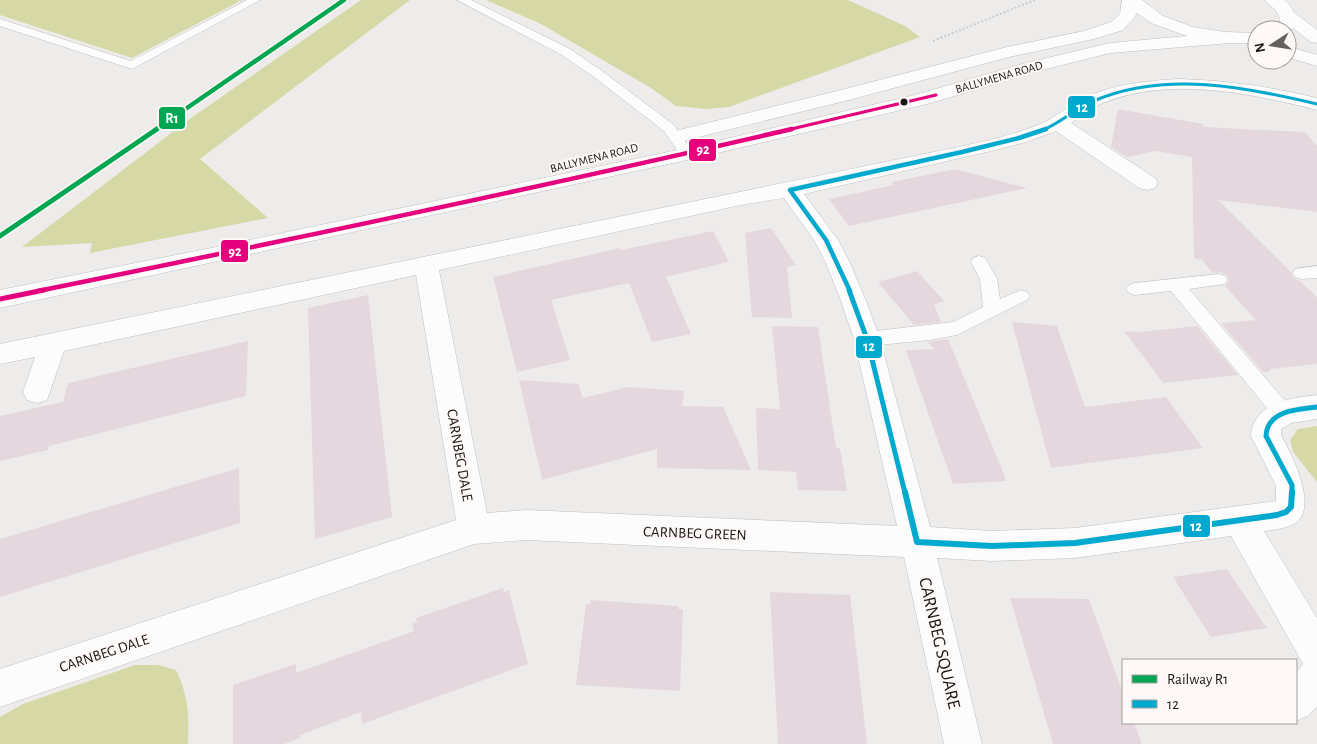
<svg xmlns="http://www.w3.org/2000/svg" width="1317" height="744" font-family="'Alegreya Sans',sans-serif">
<rect width="100%" height="100%" fill="#eeecea"/>
<!-- green -->
<g fill="#d6d8a6">
<polygon points="0,0 242,0 132,58 0,15"/>
<polygon points="361,0 410,0 200,159 268,218 90,253 92,243 22,247 191,118"/>
<polygon points="486,0 848,0 905,26 920,37 729,107 706,109 676,106 651,88 541,24"/>
<polygon points="1317,426 1317,482 1293,452 1290,440 1298,429"/>
<path d="M135,665H158L176,670C189,698 189,714 188,744H0V717L23,704Z"/>
</g>
<!-- building -->
<g fill="#e5d7de">
<polygon points="1118,109 1203,124 1203,127 1305,132 1317,146 1317,212 1218,200 1291,272 1293,278 1300,281 1317,297 1317,364 1270,369 1269,372 1263,372 1221,323 1256,320 1225,286 1229,281 1227,275 1220,272 1213,273 1202,260 1194,258 1192,157 1156,151 1127,157 1111,147"/>
<polygon points="955,169 1027,188 849,226 829,199 894,185 892,182"/>
<polygon points="771,228 796,265 787,267 792,318 752,317 745,233"/>
<polygon points="713,231 729,262 666,277 691,334 652,342 629,283 551,300 570,360 517,372 493,277 620,248 621,250"/>
<polygon points="917,271 944,301 934,304 941,322 914,325 878,282"/>
<polygon points="368,295 392,517 315,539 308,308"/>
<polygon points="1012,322 1057,326 1085,407 1166,397 1203,448 1051,468"/>
<polygon points="772,326 818,327 836,448 840,448 847,491 798,490 796,472 758,470 756,408 780,409"/>
<polygon points="1197,326 1238,375 1163,383 1128,336 1124,333 1126,333 1124,331 1139,332"/>
<polygon points="948,339 1004,474 1006,481 953,484 906,350 934,349 928,342"/>
<polygon points="248,341 246,396 49,446 48,450 0,461 0,416 63,402 68,383"/>
<polygon points="519,380 578,384 583,398 628,387 684,391 682,406 723,407 751,470 657,468 657,449 542,480"/>
<polygon points="239,468 240,523 0,597 0,539"/>
<polygon points="1227,569 1238,586 1267,628 1211,637 1173,577"/>
<polygon points="503,588 504,592 509,590 528,664 362,724 361,712 300,735 300,738 284,744 233,744 233,685 296,664 296,673 414,631 412,624 417,622 416,618"/>
<polygon points="770,592 850,595 867,744 778,744"/>
<polygon points="1010,598 1089,599 1123,693 1123,723 1134,723 1142,744 1053,744"/>
<polygon points="591,600 678,606 678,609 683,609 680,691 576,685 586,604 590,605"/>
</g>
<g fill="none" stroke-linecap="round" stroke-linejoin="round">
<!-- service casing -->
<g stroke="#c1bfbe" stroke-width="1">
<g id="service">
<polygon points="247,0 260,0 132,69 0,26 0,19 131,61"/>
<polygon points="457,0 471,0 570,49 602,71 674,125 694,154 692,157 682,157 664,131 594,77 562,55"/>
<polygon points="979,256 985,258 997,279 1000,299 1021,290 1027,292 1030,296 1027,300 957,335 930,340 867,346 861,344 858,339 861,334 867,332 953,322 983,307 980,279 971,262 973,258"/>
<polygon points="1317,266 1317,278 1301,279 1295,277 1293,273 1295,269"/>
<polygon points="1219,274 1225,276 1227,280 1225,284 1189,289 1291,408 1294,414 1291,420 1284,422 1277,420 1171,291 1135,295 1129,293 1126,289 1129,285 1135,283"/>
</g>
</g>
<!-- minor casing -->
<g stroke="#c1bfbe" stroke-width="1">
<g id="minor">
<polygon points="1289,12 1295,13 1317,30 1317,43 1311,42 1283,21 1281,17 1283,13"/>
<polygon points="1287,46 1317,55 1317,66 1287,57"/>
<path d="M1178,79C1225,80 1271,87 1317,98V110C1249,93 1170,76 1103,103C1091,108 1081,116 1071,123L1155,178L1158,183L1155,188L1147,190L1139,188L1056,131L1026,142L991,151L804,194L838,240L850,263L866,301L880,339L930,527L992,531L1075,528L1276,501V486L1251,436C1253,403 1290,398 1317,395V419L1291,423L1281,429V435C1292,455 1317,504 1297,522C1288,528 1274,530 1264,531L1317,618V706L1309,715L1296,721V673L1303,664L1231,536L1075,558L992,561L937,558L982,744H944L904,557L526,540L474,544L0,707V669L456,520L416,275L64,351L47,400L37,403L27,400L23,392L35,357L0,364V344L934,152C969,145 1005,138 1038,125C1055,118 1068,106 1084,98C1113,84 1146,81 1178,79ZM784,198L814,240L826,263L841,301L854,339L897,526L526,510L487,513L439,270L741,205Z"/>
</g>
</g>
<!-- trunk casing -->
<g stroke="#c1bfbe" stroke-width="1">
<g id="trunk">
<polygon points="1122,0 1142,0 1163,16 1193,27 1225,32 1257,33 1257,43 1230,43 1110,53 1038,71 927,104 687,160 0,308 0,290 216,247 687,148 915,95 1026,63 1110,43 1187,36 1151,23 1137,13 1134,18 1123,30 1094,39 1009,57 849,100 678,142 671,140 668,136 671,132 837,91 1007,47 1084,31 1111,22 1120,14"/>
<path d="M1265,0H1284C1292,6 1296,14 1296,24L1287,34V30H1275L1280,23C1280,10 1272,9 1265,0Z"/>
</g>
</g>
<!-- path -->
<polyline stroke="#cdcccc" stroke-width="2" stroke-dasharray="2 2" stroke-linecap="butt" points="933,41 1035,0"/>
<!-- service -->
<use href="#service" fill="#fcfcfc" fill-rule="evenodd"/>
<!-- minor -->
<use href="#minor" fill="#fcfcfc" fill-rule="evenodd"/>
<!-- trunk -->
<use href="#trunk" fill="#fcfcfc" fill-rule="evenodd"/>
<!-- bus-1-far3 casing -->
<g stroke="#fef8f6" stroke-width="5.5">
<path id="bus-1-far3" d="M1043,130C1062,122 1077,107 1096,100C1166,71 1246,87 1317,104"/>
</g>
<!-- bus-1-far2 casing -->
<g stroke="#fef8f6" stroke-width="8">
<polyline id="bus-1-far2" points="850,291 826,240 790,190 962,152 1019,138 1046,129"/>
</g>
<!-- bus-1-far1 casing -->
<g stroke="#fef8f6" stroke-width="9">
<g id="bus-1-far1">
<polyline points="849,290 867,339 905,493"/>
<path d="M1292,493V485L1266,436C1267,411 1297,409 1317,407"/>
</g>
</g>
<!-- bus-1 casing -->
<g stroke="#fef8f6" stroke-width="10">
<polyline id="bus-1" points="905,492 917,542 992,546 1075,543 1277,515 1286,512 1291,507 1292,492"/>
</g>
<!-- bus-2-far2 casing -->
<g stroke="#fef8f6" stroke-width="5.5">
<polyline id="bus-2-far2" points="787,130 936,95"/>
</g>
<!-- bus-2-far1 casing -->
<g stroke="#fef8f6" stroke-width="8">
<path id="bus-2-far1" d="M38,291C290,240 542,187 792,129"/>
</g>
<!-- bus-2 casing -->
<g stroke="#fef8f6" stroke-width="9">
<polyline id="bus-2" points="0,299 44,290"/>
</g>
<!-- bus-1-far3 -->
<use href="#bus-1-far3" stroke="#00a9ce" stroke-width="3"/>
<!-- bus-1-far2 -->
<use href="#bus-1-far2" stroke="#00a9ce" stroke-width="4.5"/>
<!-- bus-1-far1 -->
<use href="#bus-1-far1" stroke="#00a9ce" stroke-width="5"/>
<!-- bus-1 -->
<use href="#bus-1" stroke="#00a9ce" stroke-width="6"/>
<!-- bus-2-far2 -->
<use href="#bus-2-far2" stroke="#e5007d" stroke-width="3"/>
<!-- bus-2-far1 -->
<use href="#bus-2-far1" stroke="#e5007d" stroke-width="4.5"/>
<!-- bus-2 -->
<use href="#bus-2" stroke="#e5007d" stroke-width="5"/>
<!-- rail-1-far1 casing -->
<g stroke="#fef8f6" stroke-width="7">
<polyline id="rail-1-far1" points="155,130 344,0"/>
</g>
<!-- rail-1 casing -->
<g stroke="#fef8f6" stroke-width="8">
<polyline id="rail-1" points="0,236 157,129"/>
</g>
<!-- rail-1-far1 -->
<use href="#rail-1-far1" stroke="#00a651" stroke-width="4.5"/>
<!-- rail-1 -->
<use href="#rail-1" stroke="#00a651" stroke-width="5"/>
</g>
<!-- markers -->
<circle fill="#191716" stroke="#fef8f6" stroke-width="2" cx="904" cy="102" r="4.5"/>
<g text-anchor="middle" stroke-width="4" stroke-linejoin="round" paint-order="stroke">
<!-- far-street labels -->
<g font-size="12" fill="#191716" stroke="#fef8f6">
<text transform="translate(999 77) rotate(-16)" y="4">BALLYMENA ROAD</text>
<text transform="translate(594 158) rotate(-14)" y="4">BALLYMENA ROAD</text>
</g>
<!-- street labels -->
<g font-size="15" fill="#191716" stroke="#fef8f6">
<text transform="translate(460 455) rotate(80)" y="5">CARNBEG DALE</text>
<text transform="translate(695 533) rotate(2)" y="5">CARNBEG GREEN</text>
<text transform="translate(104 653) rotate(-18)" y="5">CARNBEG DALE</text>
</g>
<!-- near-street labels -->
<g font-size="18" fill="#191716" stroke="#fef8f6">
<text transform="translate(940 643) rotate(77)" y="6">CARNBEG SQUARE</text>
</g>
</g>
<g stroke="#fef8f6" stroke-width="2">
<rect x="1067" y="95" width="29" height="24" rx="5" fill="#00a9ce"/>
<rect x="158" y="106" width="28" height="24" rx="5" fill="#00a651"/>
<rect x="688" y="138" width="29" height="24" rx="5" fill="#e5007d"/>
<rect x="220" y="239" width="29" height="24" rx="5" fill="#e5007d"/>
<rect x="855" y="335" width="28" height="24" rx="5" fill="#00a9ce"/>
<rect x="1182" y="514" width="29" height="24" rx="5" fill="#00a9ce"/>
</g>
<g font-size="14" text-anchor="middle" font-weight="bold" fill="#fff">
<text x="1082" y="112">12</text>
<text x="172" y="123">R1</text>
<text x="703" y="154">92</text>
<text x="235" y="256">92</text>
<text x="869" y="351">12</text>
<text x="1196" y="531">12</text>
</g>
<!-- legend -->
<rect x="1122" y="659" width="175" height="65" fill="#fef8f6" stroke="#a29e9c"/>
<rect x="1132" y="675" width="25" height="8" fill="#00a651" stroke="#a29e9c"/>
<text x="1167" y="684" font-size="15" fill="#191716">Railway R1</text>
<rect x="1132" y="700" width="25" height="8" fill="#00a9ce" stroke="#a29e9c"/>
<text x="1167" y="709" font-size="15" fill="#191716">12</text>
<!-- north arrow -->
<g transform="translate(1272 45) rotate(258)"><circle r="24" fill="#fef8f6" stroke="#a29e9c"/>
<path d="M0-4L9 19L0 12L-9 19Z" fill="#646260"/>
<text y="-8" font-size="14" font-weight="bold" text-anchor="middle" fill="#191716">N</text>
</g>
</svg>
